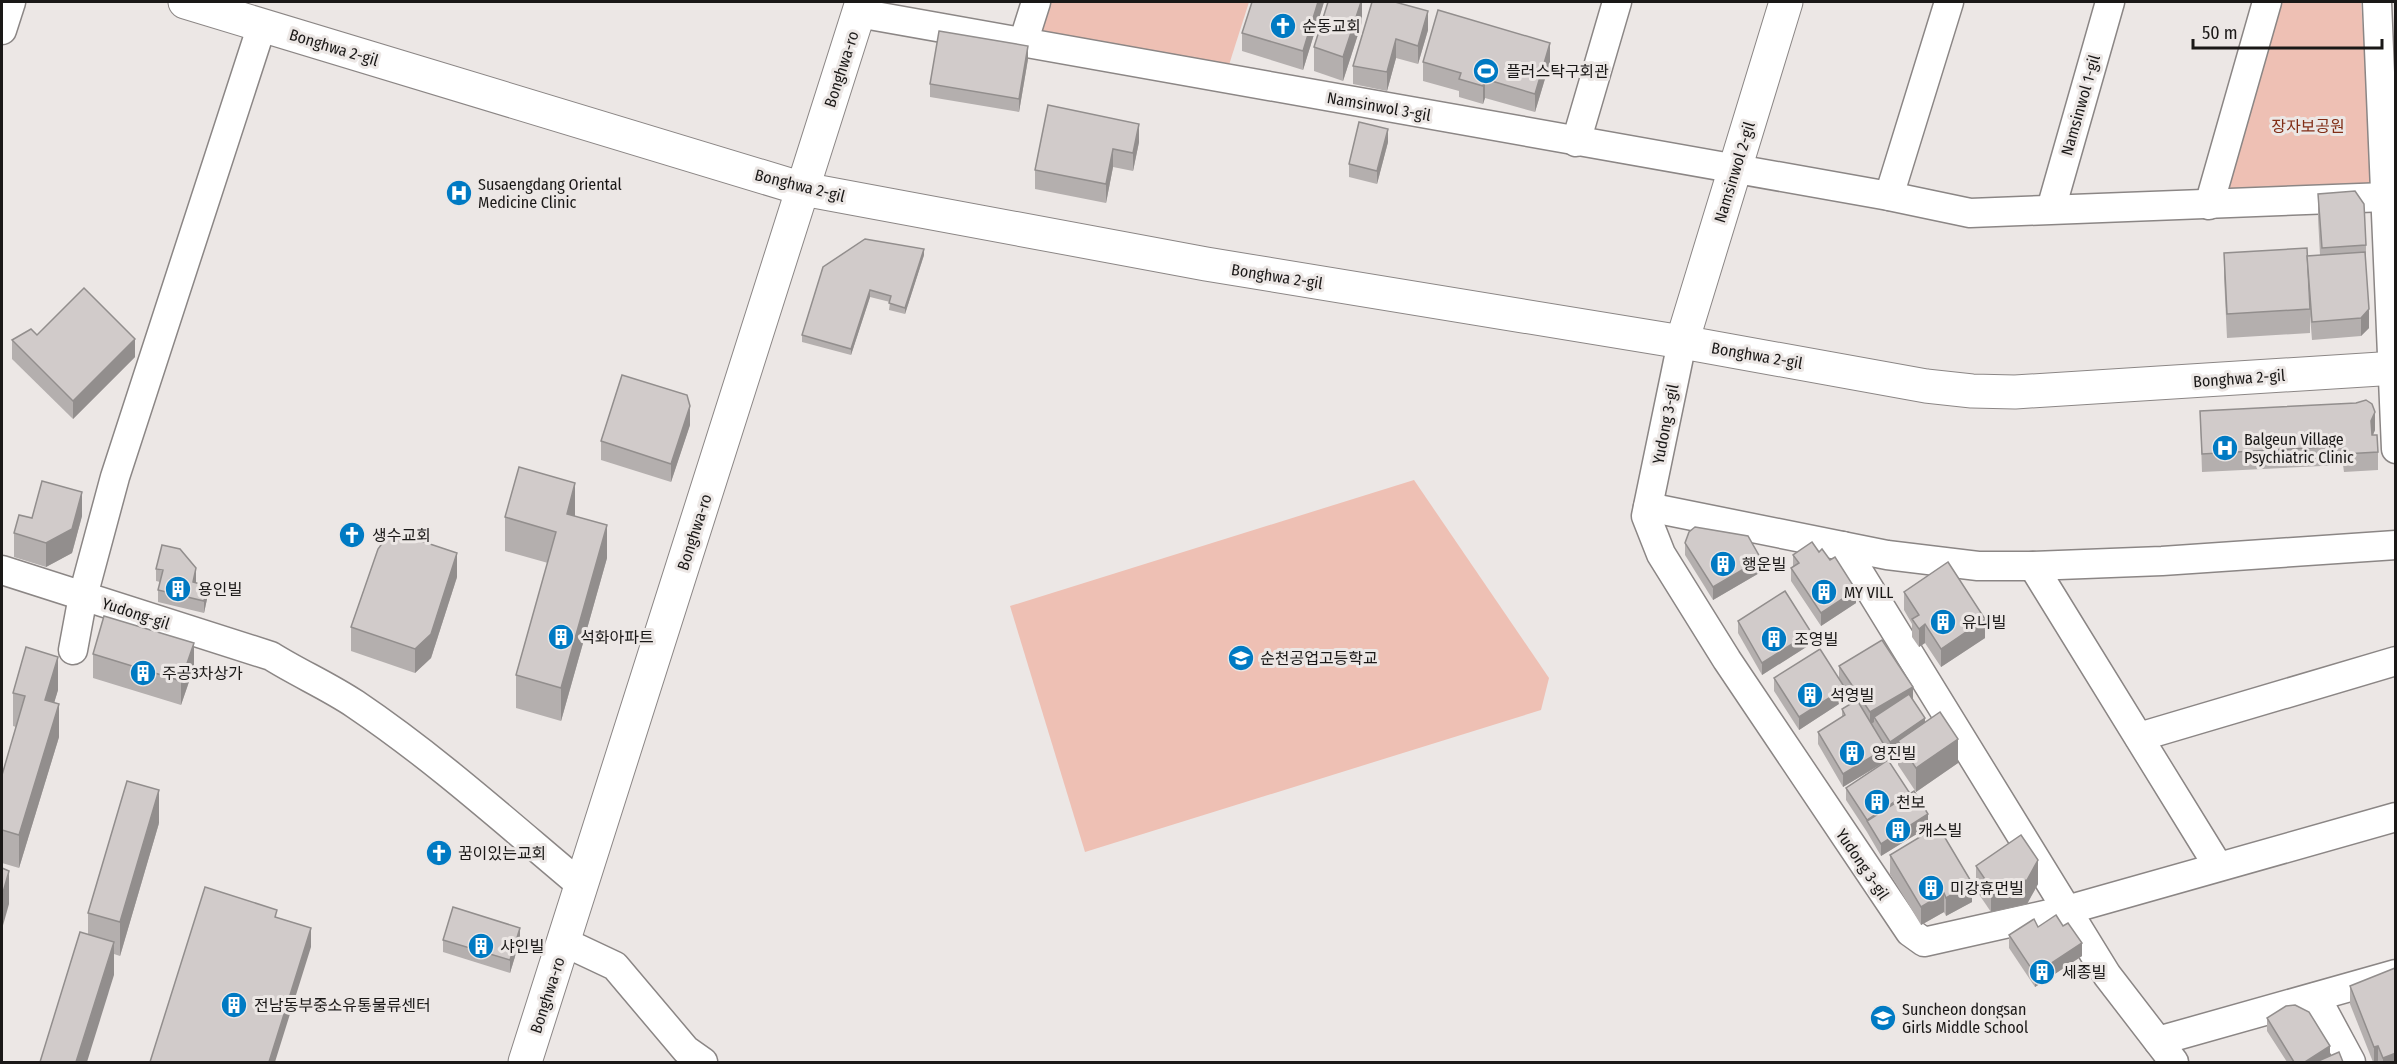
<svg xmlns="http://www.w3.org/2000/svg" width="2397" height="1064" font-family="'Fira Sans Condensed','Noto Sans KR',sans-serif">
<rect width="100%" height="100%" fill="#ece7e5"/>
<!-- green -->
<g fill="#eec0b4">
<polygon points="1046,2 1249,2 1228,68 1036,33"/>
<polygon points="2279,2 2361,2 2374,185 2226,190"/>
<polygon points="1414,480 1549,678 1541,710 1085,852 1010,606"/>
</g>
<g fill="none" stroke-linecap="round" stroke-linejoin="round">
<!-- minor casing -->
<g stroke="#8b8685" stroke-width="31">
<g id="minor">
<polyline points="2377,2 2396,449"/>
<polyline points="858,13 1889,196 1970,213 2386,197"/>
<polyline points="2,30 11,2"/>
<polyline points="1023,43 1036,2"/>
<polyline points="1576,142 1617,2"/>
<polyline points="1889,196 1949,2"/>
<polyline points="2209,205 2267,2"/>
<polyline points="2051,209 2110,2"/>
<polyline points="1682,342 1646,516 1661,554 1727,660 1910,932 1924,942 2067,910 2396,817"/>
<polyline points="1648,507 1887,555 1978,566 2033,566 2162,561 2396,545"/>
<polyline points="1843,546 2107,975 2174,1062"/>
<polyline points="2033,566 2218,866"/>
<path d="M2,570L271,656C298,673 328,686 355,704C435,758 507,823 581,885"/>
<polyline points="73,650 83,596 115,477 262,25"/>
<polyline points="2139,737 2396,661"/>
<polyline points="564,942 615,966 686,1050 703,1062"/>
<polyline points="2316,997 2351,1062"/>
<polyline points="2158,1041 2396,974"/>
</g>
</g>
<!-- tertiary casing -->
<g stroke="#8b8685" stroke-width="35">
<g id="tertiary">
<polyline points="185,2 803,189 1206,264 1682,342 1926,386 1972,391 2015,392 2396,368"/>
<polyline points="1682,342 1786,2"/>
</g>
</g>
<!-- secondary casing -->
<g stroke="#8b8685" stroke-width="35">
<polyline id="secondary" points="525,1062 862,2"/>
</g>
<!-- minor -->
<use href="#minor" stroke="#fff" stroke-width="28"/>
<!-- tertiary -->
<use href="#tertiary" stroke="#fff" stroke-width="33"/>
<!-- secondary -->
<use href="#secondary" stroke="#fff" stroke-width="33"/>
</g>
<!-- wall -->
<g fill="#b4afae">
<polygon points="1252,2 1324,2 1303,70 1242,51 1242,33"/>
<polygon points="1362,2 1362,22 1343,81 1314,71 1314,47"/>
<polygon points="1372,2 1428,30 1418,64 1396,58 1387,91 1353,84 1353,66"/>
<polygon points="1028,59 1019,112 930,97 930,84"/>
<polygon points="1423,62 1550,62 1535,112 1485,98 1483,104 1459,97 1459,91 1423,81"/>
<polygon points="1139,142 1133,171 1113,167 1106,203 1035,189 1035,170"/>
<polygon points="1388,142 1377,184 1349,177 1349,164"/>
<polygon points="2318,194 2366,245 2366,269 2369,328 2361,336 2312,340 2310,315 2310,333 2227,338 2224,277 2224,253 2307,258 2320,255 2318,218"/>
<polygon points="924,255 905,314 889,310 890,302 870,297 851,355 802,342 802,335"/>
<polygon points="37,335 135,357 73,419 12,359 12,340"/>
<polygon points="2200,411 2375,430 2373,435 2378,452 2378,470 2344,472 2343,465 2202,472"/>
<polygon points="690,425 671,482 601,460 601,441"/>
<polygon points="82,516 72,553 46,567 14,557 14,533 32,518"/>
<polygon points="575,516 607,558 561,721 516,708 516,675 548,563 505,551 505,517"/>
<polygon points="1685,543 1761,572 1713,600 1685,555"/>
<polygon points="1819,552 1830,560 1856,603 1821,626 1791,581 1791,568 1793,567 1793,555"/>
<polygon points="156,569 196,581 196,583 207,599 204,613 158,602 158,590 160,582 156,581"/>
<polygon points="457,577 431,658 415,673 351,651 351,627"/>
<polygon points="1904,592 1985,638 1941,667 1925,643 1919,647 1912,637 1912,624 1904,610"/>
<polygon points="1738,621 1811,644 1762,675 1738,633"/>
<polygon points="93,654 194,667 181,705 93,678"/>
<polygon points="1839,666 1913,699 1925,722 1958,763 1916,792 1898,765 1898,749 1890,755 1886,748 1886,761 1909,795 1928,827 1881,856 1867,832 1846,800 1846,788 1883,763 1843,787 1818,744 1818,732 1842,717 1842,709 1854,701 1843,685 1845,700 1799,730 1774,691 1774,678 1839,679"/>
<polygon points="58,690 54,703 59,737 19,868 2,863 2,775 16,727 13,726 13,693"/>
<polygon points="159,823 120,956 114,954 114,975 88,934 88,913"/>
<polygon points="1890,855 1972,902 1946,916 1944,912 1921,925 1890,874"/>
<polygon points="1976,866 2038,884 2027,904 1991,912 1976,890"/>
<polygon points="2063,926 2082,956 2035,987 2009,948 2009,935 2038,927"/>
<polygon points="443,940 520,940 510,973 443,952"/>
<polygon points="2350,986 2396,1062 2373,1062 2350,1004"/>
<polygon points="2267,1018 2330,1056 2343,1062 2287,1062 2267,1031"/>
</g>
<!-- shaded-wall -->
<g fill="#928e8d">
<polygon points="1318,2 1324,2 1303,70 1303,51"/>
<polygon points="1361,2 1362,2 1362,22 1343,81 1343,57"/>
<polygon points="1428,11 1428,30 1418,64 1418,46"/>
<polygon points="1396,39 1396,58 1387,91 1387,72"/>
<polygon points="1550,43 1550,62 1535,112 1535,94"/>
<polygon points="1028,46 1028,59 1019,112 1019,99"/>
<polygon points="1485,79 1485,98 1483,104 1483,86"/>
<polygon points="1139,124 1139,142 1133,171 1133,153"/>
<polygon points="1388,129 1388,142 1377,184 1377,171"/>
<polygon points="1113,149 1113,167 1106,203 1106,184"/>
<polygon points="924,249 924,255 905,314 905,308"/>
<polygon points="870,290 870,297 851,355 851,349"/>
<polygon points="2369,309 2369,328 2361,336 2361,318"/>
<polygon points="135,339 135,357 73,419 73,401"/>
<polygon points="690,406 690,425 671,482 671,464"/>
<polygon points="2375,412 2375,430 2371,439 2371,421"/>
<polygon points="575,483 575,517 567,514"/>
<polygon points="82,492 82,516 72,553 46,567 46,543"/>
<polygon points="607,525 607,558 561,721 561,688"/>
<polygon points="457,553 457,577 431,658 415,673 415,649"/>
<polygon points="1761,559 1761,572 1713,600 1713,587"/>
<polygon points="196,568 196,581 193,595 193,582"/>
<polygon points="207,586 207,599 204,613 204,601"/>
<polygon points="1856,590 1856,603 1821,626 1821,613"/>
<polygon points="1985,619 1985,638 1941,667 1941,649"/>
<polygon points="1925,624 1925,643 1919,647 1919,629"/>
<polygon points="1811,632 1811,644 1762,675 1762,663"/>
<polygon points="194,643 194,667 181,705 181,681"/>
<polygon points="58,657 58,690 45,733 45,700"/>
<polygon points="1913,687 1913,699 1874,717 1874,722 1870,725 1870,712"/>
<polygon points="1845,688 1845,700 1799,730 1799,717"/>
<polygon points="59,704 59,737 19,868 19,835"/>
<polygon points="1925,718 1925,731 1898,741 1898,749 1890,755 1890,742"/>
<polygon points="1958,739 1958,763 1916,792 1916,768"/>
<polygon points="1886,748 1886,761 1843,787 1843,774"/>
<polygon points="159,790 159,823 120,956 120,922"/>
<polygon points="1909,792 1909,804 1867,821 1867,832 1867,820"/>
<polygon points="1928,814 1928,827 1881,856 1881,844"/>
<polygon points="2038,860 2038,884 2027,904 1991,912 1991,888"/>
<polygon points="9,871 9,904 2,929 2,896"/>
<polygon points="1972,883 1972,902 1946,916 1946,898"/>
<polygon points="1944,893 1944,912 1921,925 1921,907"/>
<polygon points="311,928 311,947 275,1062 269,1062"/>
<polygon points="520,928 520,940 510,973 510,960"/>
<polygon points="114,942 114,975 87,1062 76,1062"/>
<polygon points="2082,943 2082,956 2035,987 2035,974"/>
<polygon points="2330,1046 2330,1059 2325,1062 2305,1062"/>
<polygon points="2378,1046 2378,1062 2374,1062 2374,1047"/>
<polygon points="2396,1053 2396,1062 2383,1062 2383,1058"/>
</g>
<!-- building -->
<g fill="#d1cbca" stroke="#928e8d" stroke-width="1.5">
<polygon points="1252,2 1318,2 1303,51 1242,33"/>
<polygon points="1328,2 1361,2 1343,57 1314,47"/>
<polygon points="1372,2 1395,2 1428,11 1418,46 1396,39 1387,72 1353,66"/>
<polygon points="1438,10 1550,43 1535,94 1485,79 1483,86 1459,79 1461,73 1423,62"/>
<polygon points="939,31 1028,46 1019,99 930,84"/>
<polygon points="1048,105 1139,124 1133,153 1113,149 1106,184 1035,170"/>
<polygon points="1359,122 1388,129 1377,171 1349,164"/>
<polygon points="2355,191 2364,204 2366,245 2322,248 2318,194"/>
<polygon points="865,239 924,249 905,308 889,303 891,296 870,290 851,349 802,335 823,267"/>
<polygon points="2307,248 2310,309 2227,314 2224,253"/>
<polygon points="2365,252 2369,309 2361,318 2312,322 2307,256"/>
<polygon points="84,288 135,339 73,401 12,340 31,329 37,335"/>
<polygon points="622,375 687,395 690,406 671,464 601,441"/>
<polygon points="2366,400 2372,404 2375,412 2371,421 2372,435 2377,435 2378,452 2344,454 2343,446 2202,454 2200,411 2356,403"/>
<polygon points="519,467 575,483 567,514 607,525 561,688 516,675 556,532 505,517"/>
<polygon points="42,481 82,492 72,529 46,543 14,533 19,515 32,518"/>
<polygon points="1695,527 1748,536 1761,559 1713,587 1685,543 1689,532"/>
<polygon points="391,531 457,553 431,634 415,649 351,627 378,549"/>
<polygon points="1812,542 1819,552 1822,549 1830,560 1835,557 1856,590 1821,613 1791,568 1799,563 1793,555"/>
<polygon points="162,545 180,549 196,568 193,582 207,586 204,601 158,590 163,570 156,569"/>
<polygon points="1948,562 1985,619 1941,649 1925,624 1919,629 1912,619 1919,615 1904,592"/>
<polygon points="1785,591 1811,632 1762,663 1738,621"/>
<polygon points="104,616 194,643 181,681 93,654"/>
<polygon points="1882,640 1913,687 1870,712 1839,666"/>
<polygon points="26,647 58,657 45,700 59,704 19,835 2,830 2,775 25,696 13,693"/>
<polygon points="1820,649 1845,688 1799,717 1774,678"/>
<polygon points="1909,694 1925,718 1890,742 1874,717"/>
<polygon points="1857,700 1886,748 1843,774 1818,732 1845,715 1842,709"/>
<polygon points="1940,712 1958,739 1916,768 1898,741"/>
<polygon points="1888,760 1909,792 1867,820 1846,788"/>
<polygon points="127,781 159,790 120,922 88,913"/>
<polygon points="1914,791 1928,814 1881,844 1867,821"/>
<polygon points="1938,826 1972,883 1946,898 1944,893 1921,907 1890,855"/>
<polygon points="2021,835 2038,860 2027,880 1991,888 1976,866"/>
<polygon points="2,868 9,871 2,896"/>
<polygon points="205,887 277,910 275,917 311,928 269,1062 150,1062"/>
<polygon points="453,907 520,928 510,960 443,940"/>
<polygon points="2056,915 2063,926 2068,923 2082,943 2035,974 2009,935 2034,919 2038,927"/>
<polygon points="80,932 114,942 76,1062 40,1062"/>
<polygon points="2395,968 2396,970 2396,1053 2383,1058 2378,1046 2374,1047 2350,986"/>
<polygon points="2295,1005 2309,1012 2330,1046 2305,1062 2294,1062 2267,1018 2286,1006"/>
<polygon points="2339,1052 2343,1062 2316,1062"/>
</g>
<!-- icons -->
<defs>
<g id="church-disc" transform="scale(1.35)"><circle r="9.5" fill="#007ac3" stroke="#ece7e5"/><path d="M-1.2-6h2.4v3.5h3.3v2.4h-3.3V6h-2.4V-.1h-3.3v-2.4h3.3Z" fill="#fff"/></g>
<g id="stadium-disc" transform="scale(1.35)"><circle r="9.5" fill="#007ac3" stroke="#ece7e5"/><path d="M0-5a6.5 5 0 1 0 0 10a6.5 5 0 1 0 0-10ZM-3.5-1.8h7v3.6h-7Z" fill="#fff"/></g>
<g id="hospital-disc" transform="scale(1.35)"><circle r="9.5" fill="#007ac3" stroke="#ece7e5"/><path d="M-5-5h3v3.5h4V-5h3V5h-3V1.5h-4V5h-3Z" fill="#fff"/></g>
<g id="building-disc" transform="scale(1.35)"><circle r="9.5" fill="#007ac3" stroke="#ece7e5"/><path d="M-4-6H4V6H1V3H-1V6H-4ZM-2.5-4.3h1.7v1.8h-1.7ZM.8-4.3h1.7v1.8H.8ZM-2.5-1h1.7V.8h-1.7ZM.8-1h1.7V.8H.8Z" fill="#fff"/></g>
<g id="school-disc" transform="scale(1.35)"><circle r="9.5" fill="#007ac3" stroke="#ece7e5"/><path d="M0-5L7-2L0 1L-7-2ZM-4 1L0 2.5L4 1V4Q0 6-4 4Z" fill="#fff"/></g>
</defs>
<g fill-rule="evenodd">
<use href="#church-disc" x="1283" y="26"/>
<use href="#stadium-disc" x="1486" y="71"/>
<use href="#hospital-disc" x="459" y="193"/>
<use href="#hospital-disc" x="2225" y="448"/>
<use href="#church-disc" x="352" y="535"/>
<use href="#building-disc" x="1723" y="564"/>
<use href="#building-disc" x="178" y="589"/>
<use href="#building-disc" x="1824" y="592"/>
<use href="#building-disc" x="1943" y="622"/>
<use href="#building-disc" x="561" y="637"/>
<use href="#building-disc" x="1774" y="639"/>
<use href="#school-disc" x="1241" y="658"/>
<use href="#building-disc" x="143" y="673"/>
<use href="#building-disc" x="1810" y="695"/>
<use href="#building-disc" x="1852" y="753"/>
<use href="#building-disc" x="1877" y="802"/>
<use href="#building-disc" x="1898" y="830"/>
<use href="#church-disc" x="439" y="853"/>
<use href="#building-disc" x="1931" y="888"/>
<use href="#building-disc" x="481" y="946"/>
<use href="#building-disc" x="2042" y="972"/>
<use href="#building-disc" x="234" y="1005"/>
<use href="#school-disc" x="1883" y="1018"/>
</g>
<g text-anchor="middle" stroke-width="6" stroke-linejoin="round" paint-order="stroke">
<!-- poi labels -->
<g font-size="16" fill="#1a1817" stroke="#ece7e5" text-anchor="start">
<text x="1302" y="32">순동교회</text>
<text x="1506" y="77">플러스탁구회관</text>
<text x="478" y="190">Susaengdang Oriental<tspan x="478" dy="18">Medicine Clinic</tspan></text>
<text x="2244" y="445">Balgeun Village<tspan x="2244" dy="18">Psychiatric Clinic</tspan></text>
<text x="372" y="541">생수교회</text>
<text x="1742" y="570">행운빌</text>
<text x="198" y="595">용인빌</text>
<text x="1844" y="598">MY VILL</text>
<text x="1962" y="628">유니빌</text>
<text x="580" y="643">석화아파트</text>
<text x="1794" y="645">조영빌</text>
<text x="1260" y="664">순천공업고등학교</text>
<text x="162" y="679">주공3차상가</text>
<text x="1830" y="701">석영빌</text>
<text x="1872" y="759">영진빌</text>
<text x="1896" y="808">천보</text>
<text x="1918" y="836">캐스빌</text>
<text x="458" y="859">꿈이있는교회</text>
<text x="1950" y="894">미강휴먼빌</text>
<text x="500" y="952">샤인빌</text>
<text x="2062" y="978">세종빌</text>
<text x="254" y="1011">전남동부중소유통물류센터</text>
<text x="1902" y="1015">Suncheon dongsan<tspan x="1902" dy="18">Girls Middle School</tspan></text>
</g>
<!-- street labels -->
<g font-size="16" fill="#1a1817" stroke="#ece7e5">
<text transform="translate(334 47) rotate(17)" y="6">Bonghwa 2-gil</text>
<text transform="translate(841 69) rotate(-72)" y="6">Bonghwa-ro</text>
<text transform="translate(2080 105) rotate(-74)" y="6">Namsinwol 1-gil</text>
<text transform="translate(1379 106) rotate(10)" y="6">Namsinwol 3-gil</text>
<text transform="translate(1734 172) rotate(-73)" y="6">Namsinwol 2-gil</text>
<text transform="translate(800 185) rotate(14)" y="6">Bonghwa 2-gil</text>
<text transform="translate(1277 276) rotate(9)" y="6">Bonghwa 2-gil</text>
<text transform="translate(1757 355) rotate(10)" y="6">Bonghwa 2-gil</text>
<text transform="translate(2239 378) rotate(-4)" y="6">Bonghwa 2-gil</text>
<text transform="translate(1665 424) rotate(-79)" y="6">Yudong 3-gil</text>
<text transform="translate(694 532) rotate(-72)" y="6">Bonghwa-ro</text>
<text transform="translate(136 613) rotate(18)" y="6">Yudong-gil</text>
<text transform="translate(1863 864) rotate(56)" y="6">Yudong 3-gil</text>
<text transform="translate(547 995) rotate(-72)" y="6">Bonghwa-ro</text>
</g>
<!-- park labels -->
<g font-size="16" fill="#812d16" stroke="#ece7e5">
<text x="2308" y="132">장자보공원</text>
</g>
</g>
<!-- border -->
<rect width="2397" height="1064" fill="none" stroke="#1a1817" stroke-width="6"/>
<!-- scale -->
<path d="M2193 39v9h189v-9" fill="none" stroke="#1a1817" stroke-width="3"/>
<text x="2202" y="39" font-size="18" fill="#1a1817" stroke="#ece7e5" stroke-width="4.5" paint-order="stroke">50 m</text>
</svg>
